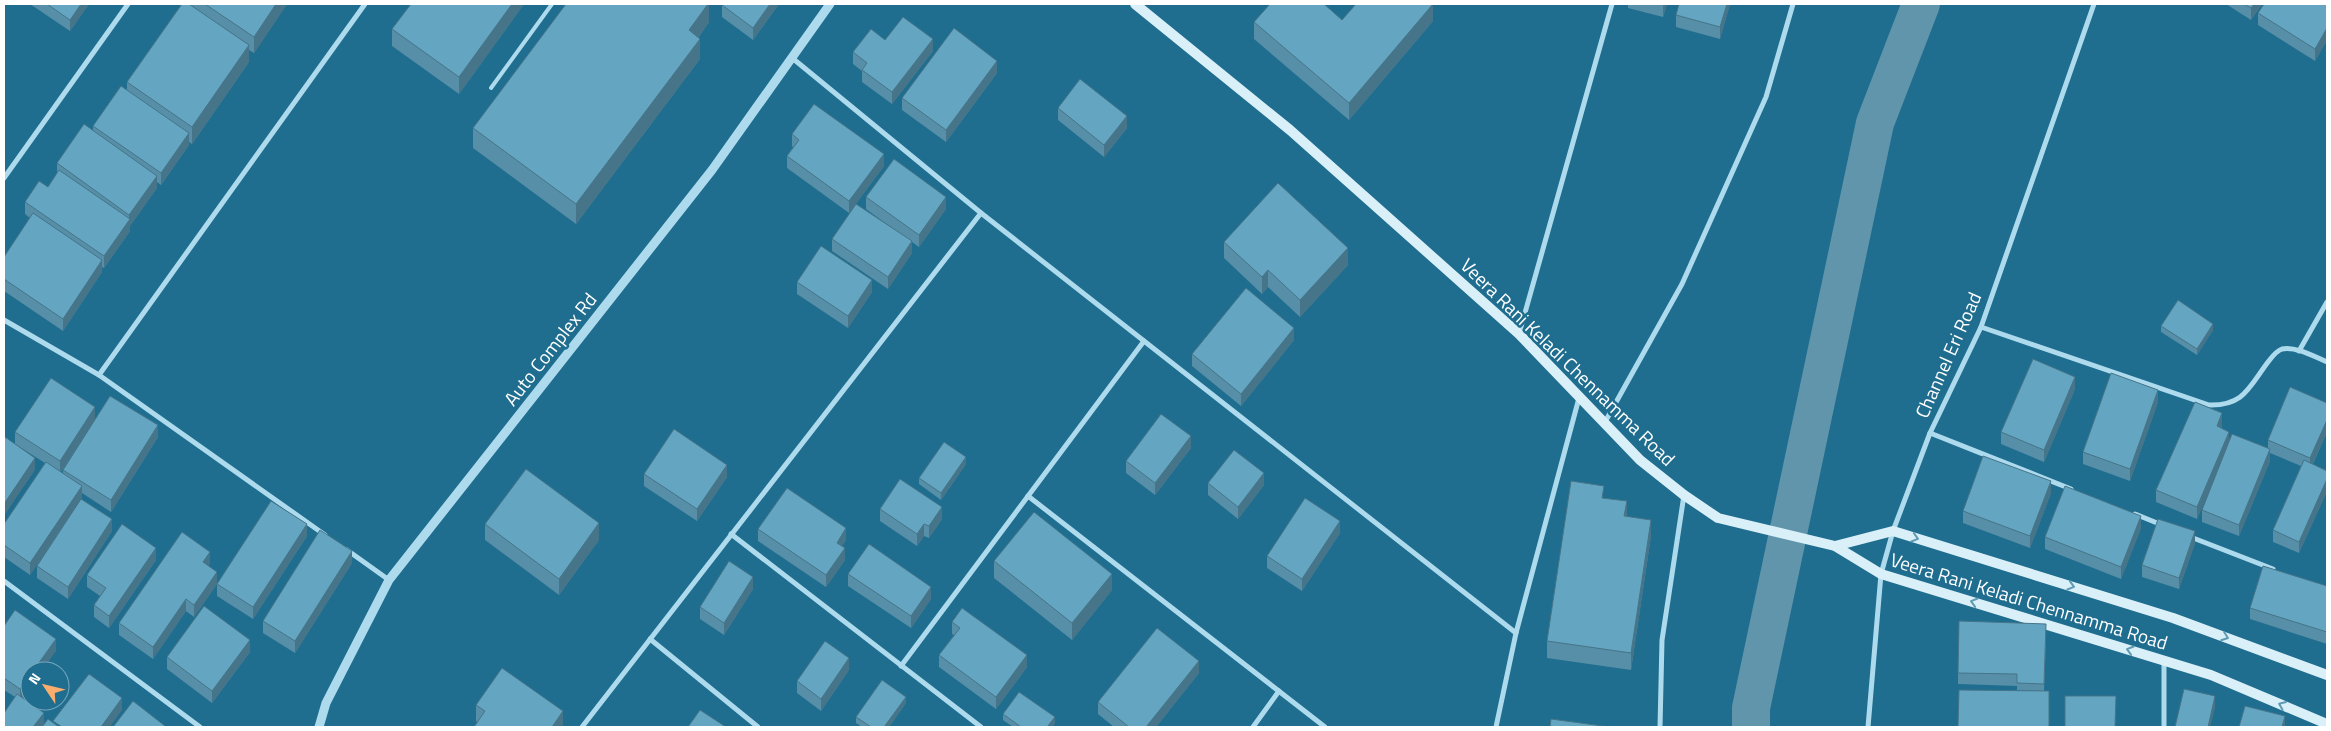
<svg xmlns="http://www.w3.org/2000/svg" width="2331" height="731" font-family="'Titillium Web',sans-serif">
<rect width="100%" height="100%" fill="#1f6d8f"/>
<g fill="none" stroke-linecap="round" stroke-linejoin="round">
<!-- canal -->
<polyline stroke="#6195ab" stroke-width="38" points="1751,727 1751,708 1875,123 1921,4"/>
<!-- service -->
<polyline stroke="#addbed" stroke-width="4" points="491,88 552,4"/>
<!-- minor -->
<g stroke="#addbed" stroke-width="5">
<polyline points="791,57 981,213 1516,633"/>
<polyline points="4,178 128,4"/>
<polyline points="4,320 99,375 325,535"/>
<path d="M1981,327L2209,405C2244,406 2249,387 2268,362C2272,357 2276,351 2282,349C2296,346 2315,357 2327,362"/>
<polyline points="1519,334 1612,4"/>
<polyline points="2299,351 2327,302"/>
<polyline points="99,375 365,4"/>
<polyline points="1605,422 1682,284 1766,97 1793,4"/>
<polyline points="1930,433 2071,489"/>
<polyline points="1028,496 1325,727"/>
<polyline points="2135,514 2162,525"/>
<polyline points="731,534 981,727"/>
<polyline points="2188,536 2273,569"/>
<polyline points="347,550 389,580"/>
<polyline points="4,581 200,727"/>
<polyline points="650,639 758,727"/>
<polyline points="901,666 1144,341"/>
<polyline points="582,727 981,213"/>
<polyline points="1253,727 1279,691"/>
<polyline points="1496,727 1516,633 1579,398"/>
<polyline points="1660,727 1662,640 1684,495"/>
<polyline points="1868,727 1881,574 1893,531 1930,433 1981,327 2094,4"/>
<polyline points="2164,727 2164,660"/>
</g>
<!-- tertiary -->
<polyline stroke="#addbed" stroke-width="9" points="319,727 326,703 389,580 712,170 830,4"/>
<!-- secondary -->
<g stroke="#daf0f9" stroke-width="10">
<polyline points="1135,4 1290,130 1519,334 1640,460 1684,495 1718,518 1835,546 1881,574 2211,675 2327,724"/>
<polyline points="1835,546 1893,531 2173,618 2327,675"/>
</g>
</g>
<!-- wall -->
<g fill="#568fa7">
<polygon points="30,4 89,4 70,31"/>
<polygon points="180,4 287,4 254,53 249,50 249,62 192,144 189,142 189,145 161,185 157,182 157,188 130,226 130,231 104,268 102,267 102,272 63,331 4,291 4,257 30,218 25,214 25,202 48,187 57,173 57,163 93,131 93,126 127,90 127,82 181,5"/>
<polygon points="411,4 524,4 459,94 392,46 392,29"/>
<polygon points="709,4 709,22 698,38 700,59 576,224 473,148 473,128"/>
<polygon points="722,4 779,4 753,40 722,17"/>
<polygon points="1628,4 1667,4 1663,17 1628,8"/>
<polygon points="1730,4 1720,39 1676,27 1676,15"/>
<polygon points="2226,4 2262,4 2251,20"/>
<polygon points="2327,4 2327,40 2315,61 2258,25 2258,13"/>
<polygon points="1342,20 1433,21 1349,120 1254,39 1254,22"/>
<polygon points="885,40 933,51 892,104 862,82 862,71 853,64 853,52"/>
<polygon points="997,73 946,142 902,110 902,98"/>
<polygon points="1058,108 1127,128 1104,157 1058,120"/>
<polygon points="792,134 884,166 849,213 787,168 787,156 793,147 792,146"/>
<polygon points="866,197 946,209 919,247 912,242 912,253 888,289 832,251 832,239 896,231 866,209"/>
<polygon points="1224,242 1348,265 1300,317 1268,287 1262,294 1224,258"/>
<polygon points="797,282 872,292 848,328 797,294"/>
<polygon points="2161,326 2213,330 2197,355 2161,332"/>
<polygon points="1294,340 1241,406 1192,366 1192,354"/>
<polygon points="2075,389 2044,462 2001,444 2001,432"/>
<polygon points="2158,402 2130,481 2083,464 2083,452"/>
<polygon points="2327,403 2327,432 2313,464 2327,471 2327,491 2299,553 2273,542 2273,530 2301,466 2270,453 2270,461 2239,536 2202,522 2202,510 2213,481 2197,519 2156,502 2156,490 2222,425 2221,428 2229,441 2268,448 2268,440"/>
<polygon points="95,419 61,472 63,474 63,470 158,437 111,512 82,493 81,499 112,531 68,599 37,578 37,566 53,541 30,575 4,557 4,524 45,463 15,444 15,432"/>
<polygon points="1191,448 1155,495 1126,473 1126,461"/>
<polygon points="966,464 941,500 919,484 919,478"/>
<polygon points="644,474 727,477 697,521 644,486"/>
<polygon points="1208,483 1264,485 1238,519 1208,495"/>
<polygon points="2051,493 2030,548 1963,523 1963,511"/>
<polygon points="1604,498 1651,536 1631,670 1547,658 1547,641"/>
<polygon points="880,509 942,519 929,538 924,536 917,546 880,521"/>
<polygon points="485,524 599,540 559,595 485,540"/>
<polygon points="2141,528 2121,579 2045,549 2045,537"/>
<polygon points="758,529 846,540 842,546 845,560 826,587 758,541"/>
<polygon points="1340,533 1302,591 1267,568 1267,556"/>
<polygon points="307,536 253,619 217,596 217,584"/>
<polygon points="2195,543 2179,589 2142,577 2142,565"/>
<polygon points="156,560 109,628 94,617 94,605 100,596 87,587 87,575"/>
<polygon points="994,561 1112,590 1072,640 994,578"/>
<polygon points="210,563 208,566 217,584 194,617 186,611 153,659 119,635 119,623"/>
<polygon points="352,563 295,653 263,633 263,621"/>
<polygon points="848,574 931,599 911,628 848,586"/>
<polygon points="2327,586 2327,644 2250,619 2250,608"/>
<polygon points="753,589 724,635 700,619 700,607"/>
<polygon points="952,622 1027,667 996,709 939,667 939,655 954,635 952,634"/>
<polygon points="4,626 56,651 30,671 30,687 23,698 15,697 4,690"/>
<polygon points="2046,636 2044,691 2017,690 2017,686 1958,684 1958,673"/>
<polygon points="250,652 212,703 167,669 167,657"/>
<polygon points="849,670 821,711 797,693 797,681"/>
<polygon points="1199,673 1156,727 1114,727 1098,714 1098,702"/>
<polygon points="906,703 889,727 862,727 856,723 856,717"/>
<polygon points="476,705 563,727 477,722 476,721"/>
<polygon points="1003,714 1055,723 1052,727 1013,727 1003,720"/>
</g>
<!-- shaded-wall -->
<g fill="#467488">
<polygon points="81,4 89,4 70,31 70,20"/>
<polygon points="276,4 287,4 254,53 254,37"/>
<polygon points="512,4 524,4 459,94 459,77"/>
<polygon points="708,4 709,4 709,22 689,50 689,30"/>
<polygon points="770,4 779,4 753,40 753,28"/>
<polygon points="1433,4 1433,21 1349,120 1349,103"/>
<polygon points="1664,4 1667,4 1663,17 1663,5"/>
<polygon points="1727,4 1730,4 1720,39 1720,27"/>
<polygon points="2254,4 2262,4 2251,20 2251,8"/>
<polygon points="2327,28 2327,40 2315,61 2315,49"/>
<polygon points="700,39 700,59 576,224 576,204"/>
<polygon points="933,39 933,51 892,104 892,92"/>
<polygon points="249,45 249,62 192,144 192,127"/>
<polygon points="997,61 997,73 946,142 946,130"/>
<polygon points="1127,116 1127,128 1104,157 1104,145"/>
<polygon points="189,133 189,145 161,185 161,173"/>
<polygon points="884,154 884,166 849,213 849,201"/>
<polygon points="157,176 157,188 130,226 130,231 104,268 104,256 129,220 129,215"/>
<polygon points="946,197 946,209 919,247 919,235"/>
<polygon points="912,241 912,253 888,289 888,277"/>
<polygon points="1348,248 1348,265 1300,317 1300,300"/>
<polygon points="102,260 102,272 63,331 63,319"/>
<polygon points="1268,270 1268,287 1262,294 1262,277"/>
<polygon points="872,280 872,292 848,328 848,316"/>
<polygon points="2213,324 2213,330 2197,355 2197,349"/>
<polygon points="1294,328 1294,340 1241,406 1241,394"/>
<polygon points="2075,377 2075,389 2044,462 2044,450"/>
<polygon points="2158,390 2158,402 2130,481 2130,469"/>
<polygon points="95,407 95,419 60,473 60,461"/>
<polygon points="2222,413 2222,425 2217,438 2217,426"/>
<polygon points="2327,420 2327,432 2310,470 2310,458"/>
<polygon points="158,425 158,437 111,512 111,500"/>
<polygon points="2229,432 2229,444 2197,519 2197,507"/>
<polygon points="1191,436 1191,448 1155,495 1155,483"/>
<polygon points="2270,449 2270,461 2239,536 2239,525"/>
<polygon points="966,457 966,464 941,500 941,493"/>
<polygon points="35,458 35,470 4,516 4,504"/>
<polygon points="727,465 727,477 697,521 697,509"/>
<polygon points="1264,473 1264,485 1238,519 1238,507"/>
<polygon points="2327,479 2327,491 2299,553 2299,542"/>
<polygon points="2051,481 2051,493 2030,548 2030,536"/>
<polygon points="82,486 82,498 30,575 30,563"/>
<polygon points="1627,501 1627,518 1624,516"/>
<polygon points="942,507 942,519 929,538 929,526"/>
<polygon points="2141,516 2141,528 2121,579 2121,567"/>
<polygon points="112,519 112,531 68,599 68,587"/>
<polygon points="1651,520 1651,536 1631,670 1631,653"/>
<polygon points="1340,521 1340,533 1302,591 1302,579"/>
<polygon points="599,523 599,540 559,595 559,579"/>
<polygon points="307,524 307,536 253,619 253,607"/>
<polygon points="924,524 924,536 917,546 917,534"/>
<polygon points="846,528 846,540 837,555 837,543"/>
<polygon points="2195,531 2195,543 2179,589 2179,578"/>
<polygon points="156,548 156,560 109,628 109,616"/>
<polygon points="845,548 845,560 826,587 826,575"/>
<polygon points="352,551 352,563 295,653 295,641"/>
<polygon points="210,552 210,563 203,574 203,562"/>
<polygon points="217,572 217,584 194,617 194,605"/>
<polygon points="1112,574 1112,590 1072,640 1072,623"/>
<polygon points="753,577 753,589 724,635 724,623"/>
<polygon points="931,587 931,599 911,628 911,616"/>
<polygon points="186,599 186,611 153,659 153,647"/>
<polygon points="56,639 56,651 42,671 33,671"/>
<polygon points="250,640 250,652 212,703 212,691"/>
<polygon points="1027,655 1027,667 996,709 996,697"/>
<polygon points="849,658 849,670 821,711 821,699"/>
<polygon points="1199,661 1199,673 1156,727 1146,727"/>
<polygon points="30,675 30,687 20,701 20,689"/>
<polygon points="2215,696 2215,708 2210,727 2208,727"/>
<polygon points="906,697 906,703 889,727 884,727"/>
<polygon points="122,698 122,710 110,727 101,727"/>
<polygon points="563,711 563,727 552,727"/>
<polygon points="44,713 44,725 42,727 33,727"/>
<polygon points="2285,716 2285,727 2282,727"/>
<polygon points="1055,717 1055,723 1052,727 1047,727"/>
</g>
<!-- building -->
<g fill="#64a6c2" stroke="#467488">
<polygon points="47,4 81,4 70,20"/>
<polygon points="182,4 189,4 249,45 192,127 127,82"/>
<polygon points="205,4 276,4 254,37"/>
<polygon points="411,4 512,4 459,77 392,29"/>
<polygon points="566,4 708,4 689,30 700,39 576,204 473,128"/>
<polygon points="722,4 770,4 753,28 722,5"/>
<polygon points="1270,4 1324,4 1342,20 1356,4 1433,4 1349,103 1254,22"/>
<polygon points="1679,4 1727,4 1720,27 1676,15"/>
<polygon points="2244,4 2254,4 2251,8"/>
<polygon points="2264,4 2327,4 2327,28 2315,49 2258,13"/>
<polygon points="903,17 933,39 892,92 862,70 867,63 853,52 871,29 885,40"/>
<polygon points="954,28 997,61 946,130 902,98"/>
<polygon points="1080,79 1127,116 1104,145 1058,108"/>
<polygon points="121,86 189,133 161,173 93,126"/>
<polygon points="814,104 884,154 849,201 787,156 799,140 792,134"/>
<polygon points="84,124 157,176 129,215 57,163"/>
<polygon points="894,159 946,197 919,235 866,197"/>
<polygon points="59,170 130,219 104,256 25,202 39,181 48,187"/>
<polygon points="1278,183 1348,248 1300,300 1268,270 1262,277 1224,242"/>
<polygon points="856,204 912,241 888,277 832,239"/>
<polygon points="33,213 102,260 63,319 4,279 4,257"/>
<polygon points="821,246 872,280 848,316 797,282"/>
<polygon points="1246,288 1294,328 1241,394 1192,354"/>
<polygon points="2178,300 2213,324 2197,349 2161,326"/>
<polygon points="2033,359 2075,377 2044,450 2001,432"/>
<polygon points="2111,373 2158,390 2130,469 2083,452"/>
<polygon points="51,378 95,407 60,461 15,432"/>
<polygon points="2290,387 2327,403 2327,420 2310,458 2268,440"/>
<polygon points="110,396 158,425 111,500 63,470"/>
<polygon points="2195,402 2222,413 2217,426 2229,432 2197,507 2156,490"/>
<polygon points="1161,414 1191,436 1155,483 1126,461"/>
<polygon points="674,429 727,465 697,509 644,474"/>
<polygon points="2232,434 2270,449 2239,525 2202,510"/>
<polygon points="5,437 35,458 4,504 4,440"/>
<polygon points="944,442 966,457 941,493 919,478"/>
<polygon points="1234,450 1264,473 1238,507 1208,483"/>
<polygon points="1983,456 2051,481 2030,536 1963,511"/>
<polygon points="2304,460 2327,471 2327,479 2299,542 2273,530"/>
<polygon points="46,462 82,486 30,563 4,545 4,524"/>
<polygon points="526,469 599,523 559,579 485,524"/>
<polygon points="900,479 942,507 929,526 924,524 917,534 880,509"/>
<polygon points="1571,481 1604,486 1602,498 1627,501 1624,516 1651,520 1631,653 1547,641"/>
<polygon points="2065,486 2141,516 2121,567 2045,537"/>
<polygon points="787,488 846,528 837,543 845,548 826,575 758,529"/>
<polygon points="1305,498 1340,521 1302,579 1267,556"/>
<polygon points="81,499 112,519 68,587 37,566"/>
<polygon points="271,501 307,524 253,607 217,584"/>
<polygon points="1034,512 1112,574 1072,623 994,561"/>
<polygon points="2158,519 2195,531 2179,578 2142,565"/>
<polygon points="122,524 156,548 109,616 94,605 106,588 87,575"/>
<polygon points="320,530 352,551 295,641 263,621"/>
<polygon points="182,532 210,552 203,562 217,572 194,605 186,599 153,647 119,623"/>
<polygon points="869,544 931,587 911,616 848,574"/>
<polygon points="729,561 753,577 724,623 700,607"/>
<polygon points="2263,566 2327,586 2327,632 2250,608"/>
<polygon points="204,606 250,640 212,691 167,657"/>
<polygon points="962,608 1027,655 996,697 939,655 960,628 952,622"/>
<polygon points="15,610 56,639 33,671 30,671 30,675 20,689 4,678 4,626"/>
<polygon points="1959,621 2046,624 2044,684 2017,683 2017,674 1958,673"/>
<polygon points="1157,628 1199,661 1146,727 1129,727 1098,702"/>
<polygon points="825,641 849,658 821,699 797,681"/>
<polygon points="502,668 563,711 552,727 474,727 485,711 476,705"/>
<polygon points="89,674 122,698 101,727 62,727 53,721"/>
<polygon points="882,680 906,697 884,727 871,727 856,717"/>
<polygon points="2184,689 2215,696 2208,727 2175,727"/>
<polygon points="1959,690 2049,691 2049,727 1958,727"/>
<polygon points="1019,692 1055,717 1047,727 1021,727 1003,714"/>
<polygon points="17,694 44,713 33,727 4,727 4,713"/>
<polygon points="2065,696 2116,696 2115,727 2065,727"/>
<polygon points="133,701 165,726 164,727 113,727"/>
<polygon points="2245,706 2285,716 2282,727 2239,727"/>
<polygon points="700,710 726,727 688,727"/>
<polygon points="48,719 59,727 42,727"/>
<polygon points="1551,719 1610,727 1550,727"/>
</g>
<!-- one-way arrows -->
<defs><path id="oneway-chevron" d="M-2-3.5L2.5 0L-2 3.5" fill="none" stroke-width="1.6" stroke-linecap="round" stroke-linejoin="round" transform="scale(1.25)"/></defs>
<g stroke="#609bb4">
<use href="#oneway-chevron" transform="translate(1915 538) rotate(17)"/>
<use href="#oneway-chevron" transform="translate(2071 586) rotate(17)"/>
<use href="#oneway-chevron" transform="translate(1974 602) rotate(-163)"/>
<use href="#oneway-chevron" transform="translate(2225 637) rotate(20)"/>
<use href="#oneway-chevron" transform="translate(2130 650) rotate(-163)"/>
<use href="#oneway-chevron" transform="translate(2282 705) rotate(-157)"/>
</g>
<g text-anchor="middle" stroke-width="5" stroke-linejoin="round" paint-order="stroke">
<!-- street labels -->
<g font-size="19" fill="#fff" stroke="#1f6d8f">
<text transform="translate(550 349) rotate(-52)" y="7">Auto Complex Rd</text>
<text transform="translate(1948 355) rotate(-66)" y="7">Channel Eri Road</text>
<text transform="translate(1568 362) rotate(44)" y="7">Veera Rani Keladi Chennamma Road</text>
<text transform="translate(2029 601) rotate(17)" y="7">Veera Rani Keladi Chennamma Road</text>
</g>
</g>
<!-- border -->
<rect width="2331" height="731" fill="none" stroke="#ffffff" stroke-width="10"/>
<!-- north arrow -->
<g transform="translate(45 686) rotate(305)"><circle r="24" fill="#1f6d8f" stroke="#79a7bc"/>
<path d="M0-4L9 19L0 12L-9 19Z" fill="#fbad6d"/>
<text y="-8" font-size="14" font-weight="bold" text-anchor="middle" fill="#ffffff">N</text>
</g>
</svg>
